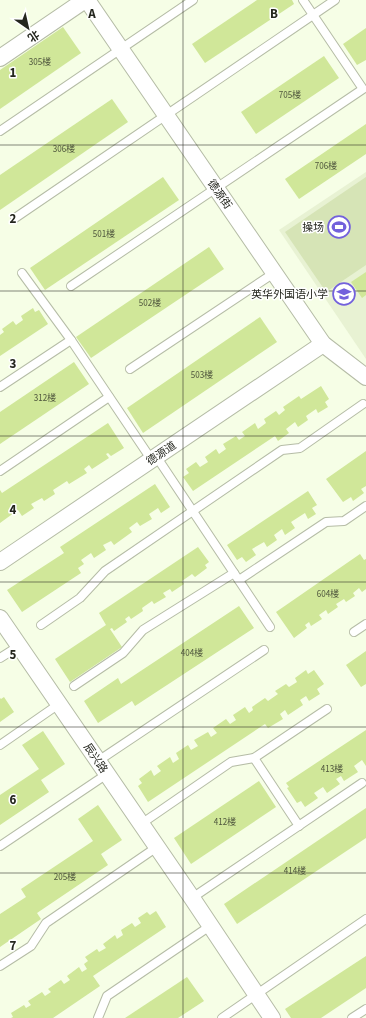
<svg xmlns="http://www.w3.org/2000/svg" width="366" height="1018" font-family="'Source Sans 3','Noto Sans SC',sans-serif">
<rect width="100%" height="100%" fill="#f6fee6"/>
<!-- built -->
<polygon fill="#e8f2d3" points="366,172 366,359 279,230"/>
<!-- green -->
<polygon fill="#d6e4b6" points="366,177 366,265 326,292 285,232"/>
<!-- building -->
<g fill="#d0e799">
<polygon points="257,0 292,0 294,4 205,63 192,44"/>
<polygon points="63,27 81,53 0,109 0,70"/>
<polygon points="366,28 366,60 357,65 343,44"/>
<polygon points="324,56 339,78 256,134 241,112"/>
<polygon points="112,99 128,122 0,210 0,175"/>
<polygon points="366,124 366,154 299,199 285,179"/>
<polygon points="163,177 179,200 45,290 30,268"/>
<polygon points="209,247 224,269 91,358 76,337"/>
<polygon points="366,272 366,295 362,298 351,282"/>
<polygon points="33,308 35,312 39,310 48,324 0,356 0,335 4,332 2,329 13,321 16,325 23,320 21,316"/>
<polygon points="260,317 277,342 143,433 127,408"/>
<polygon points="74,362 89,384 0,444 0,412"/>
<polygon points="321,386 329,399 325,402 328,407 318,413 316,409 306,416 308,420 298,427 295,422 286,429 289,433 278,441 275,436 193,491 183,477 189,473 186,469 196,462 200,467 208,462 205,457 216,449 219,454 226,449 223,444 236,436 239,440 245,436 242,432 255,423 258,429 266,423 264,419 276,411 279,415 285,410 283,407 299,396 301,399"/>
<polygon points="108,423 124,448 111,456 108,453 106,454 109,458 92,469 89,465 84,469 87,473 69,484 67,481 53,490 55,494 44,501 42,498 31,504 34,508 22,516 18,510 0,523 0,490 2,493"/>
<polygon points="366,451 366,486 361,489 364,493 353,501 351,497 343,502 326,479"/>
<polygon points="155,484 170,507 161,513 158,508 149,514 152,519 140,526 137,522 129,528 132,532 114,545 111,541 103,545 106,550 94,558 91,553 81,560 84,564 78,568 81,573 22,612 7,590 64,553 60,547"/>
<polygon points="308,491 317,505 312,508 316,514 308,519 305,513 291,522 295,528 285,535 282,529 274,535 277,540 267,547 264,542 252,549 256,555 246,562 242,557 237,560 227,545"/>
<polygon points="198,547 209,562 205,565 207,568 195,577 192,574 182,581 184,584 172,592 170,589 163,593 166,597 154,604 152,601 142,608 143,611 131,619 129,616 125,619 127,622 114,631 112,628 110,629 122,647 70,682 55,659 106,625 99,613"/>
<polygon points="360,554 364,560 366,559 366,589 362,592 359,588 353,593 355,596 346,602 344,599 336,604 338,607 328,614 326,610 319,615 322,619 311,626 309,622 305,625 307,628 294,638 276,612"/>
<polygon points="239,606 254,628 135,706 132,701 98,723 84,701 118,678 121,684"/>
<polygon points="366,651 366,684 361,687 346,665"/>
<polygon points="306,670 308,674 314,670 324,684 317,689 320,694 309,701 306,696 300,700 303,705 288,715 285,710 280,714 283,719 268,728 265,724 148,802 138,786 142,783 139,779 151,770 154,776 161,771 157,766 170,757 173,763 179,759 176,753 188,745 191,750 198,746 194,740 208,732 211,737 217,733 213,728 226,719 230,724 236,720 233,715 245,707 249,713 253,710 252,707 265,698 268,701 278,694 275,691 286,684 289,687 297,682 295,678"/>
<polygon points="4,697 14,712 0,722 0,698 1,699"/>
<polygon points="366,730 366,766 362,760 354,766 358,772 344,781 341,776 336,779 340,784 327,793 323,787 314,793 318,798 305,807 301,801 297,803 287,788 289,787 286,783"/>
<polygon points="43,731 65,764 41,780 49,792 0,825 0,795 39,769 22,745"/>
<polygon points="259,781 276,807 191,864 174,838"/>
<polygon points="98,805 122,840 101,854 108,865 37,913 41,919 0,947 0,914 26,897 21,889 93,841 78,819"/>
<polygon points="366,808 366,838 237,924 224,904"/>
<polygon points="156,911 166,927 93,976 100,986 53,1018 11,1018 13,1017 11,1013 24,1005 26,1008 31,1005 28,1001 42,992 45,996 51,992 48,989 61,980 64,984 70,980 67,976 79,967 82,972 87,969 84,964 88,961 85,957 97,949 99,952 106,948 103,944 115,935 117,939 123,935 121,930 132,923 135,927 141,923 138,918 147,912 150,915"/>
<polygon points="366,956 366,988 321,1018 291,1018 285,1009"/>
<polygon points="187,977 204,1001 178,1018 125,1018"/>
</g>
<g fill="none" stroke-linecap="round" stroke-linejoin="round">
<!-- lane casing -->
<g stroke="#b5bca6" stroke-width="10">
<g id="lane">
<polyline points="0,131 193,0"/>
<polyline points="15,218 335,0"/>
<polyline points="22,273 71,340 151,459"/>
<polyline points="71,286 363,89 303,0"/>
<polyline points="130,369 274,273"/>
<polyline points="0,387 71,340"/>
<polyline points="156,456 270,627"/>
<polyline points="0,471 109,397"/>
<polyline points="239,580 326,522 344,521 366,506"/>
<polyline points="41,625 80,598 105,571 282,450 300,448 363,404"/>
<polyline points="354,632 366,624"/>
<polyline points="0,658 19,646"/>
<polyline points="74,686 123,653 143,630 234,573"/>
<polyline points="0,745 59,704"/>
<polyline points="254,758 299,826"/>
<polyline points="98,761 264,650"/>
<polyline points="141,824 231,762 254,758 327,709"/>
<polyline points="0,846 107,774"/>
<polyline points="192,898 362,783"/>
<polyline points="0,966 31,946 46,923 157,847"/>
<polyline points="98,1018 107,996 210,926"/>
<polyline points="222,1018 366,919"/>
<polyline points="352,1018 366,1009"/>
</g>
</g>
<!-- street casing -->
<g stroke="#b5bca6" stroke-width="18">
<g id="street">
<polyline points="87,0 323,344 366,377"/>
<polyline points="0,58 85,0"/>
<polyline points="0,562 323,344"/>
<polyline points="0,618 192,898 272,1018"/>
</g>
</g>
<!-- lane -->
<use href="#lane" stroke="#fff" stroke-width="8"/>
<!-- street -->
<use href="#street" stroke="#fff" stroke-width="16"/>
</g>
<!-- grid -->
<path fill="none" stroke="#24261e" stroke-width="1" stroke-opacity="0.55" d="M183,0V1018M0,145H366M0,291H366M0,436H366M0,582H366M0,727H366M0,873H366"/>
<!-- icons -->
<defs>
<g id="stadium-ring" transform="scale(1.15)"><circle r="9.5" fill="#fff" stroke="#7361dc" stroke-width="1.5"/><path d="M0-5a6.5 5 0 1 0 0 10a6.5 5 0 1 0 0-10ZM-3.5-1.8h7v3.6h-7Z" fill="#7361dc"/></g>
<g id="school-ring" transform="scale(1.15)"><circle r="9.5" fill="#fff" stroke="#7361dc" stroke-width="1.5"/><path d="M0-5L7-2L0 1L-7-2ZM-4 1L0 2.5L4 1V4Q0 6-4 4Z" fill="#7361dc"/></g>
</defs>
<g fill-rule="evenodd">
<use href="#stadium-ring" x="339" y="227"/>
<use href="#school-ring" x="344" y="294"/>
</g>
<g text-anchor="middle" stroke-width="3" stroke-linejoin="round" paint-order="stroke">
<!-- number labels -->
<g font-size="9" fill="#4f563d">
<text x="40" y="65">305楼</text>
<text x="290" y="98">705楼</text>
<text x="64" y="152">306楼</text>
<text x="326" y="169">706楼</text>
<text x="104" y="237">501楼</text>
<text x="150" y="306">502楼</text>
<text x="202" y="378">503楼</text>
<text x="45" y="401">312楼</text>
<text x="328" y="597">604楼</text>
<text x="192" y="656">404楼</text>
<text x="332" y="772">413楼</text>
<text x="225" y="825">412楼</text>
<text x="295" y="874">414楼</text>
<text x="65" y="880">205楼</text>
</g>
<!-- street labels -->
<g font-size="11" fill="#24261e" stroke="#fff">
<text transform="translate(220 194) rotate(55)" y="4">德源街</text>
<text transform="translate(161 453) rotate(-34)" y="4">德源道</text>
<text transform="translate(96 758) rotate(56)" y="4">辰兴路</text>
</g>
<!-- poi labels -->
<g font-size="11" fill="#24261e" stroke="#fff" text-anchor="end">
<text x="324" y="231">操场</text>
<text x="328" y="298">英华外国语小学</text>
</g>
</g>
<g font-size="13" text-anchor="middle" font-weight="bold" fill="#24261e" stroke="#fff" stroke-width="3" stroke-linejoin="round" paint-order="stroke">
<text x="92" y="18">A</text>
<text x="274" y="18">B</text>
<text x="13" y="77">1</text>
<text x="13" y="223">2</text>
<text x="13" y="368">3</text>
<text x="13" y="514">4</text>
<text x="13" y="659">5</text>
<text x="13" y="804">6</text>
<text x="13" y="950">7</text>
</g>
<!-- north arrow -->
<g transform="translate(28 28) rotate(146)" stroke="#ffffff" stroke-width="3" paint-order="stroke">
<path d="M0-3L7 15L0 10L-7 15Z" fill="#24261e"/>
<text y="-6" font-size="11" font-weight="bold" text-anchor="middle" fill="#24261e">北</text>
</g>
</svg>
